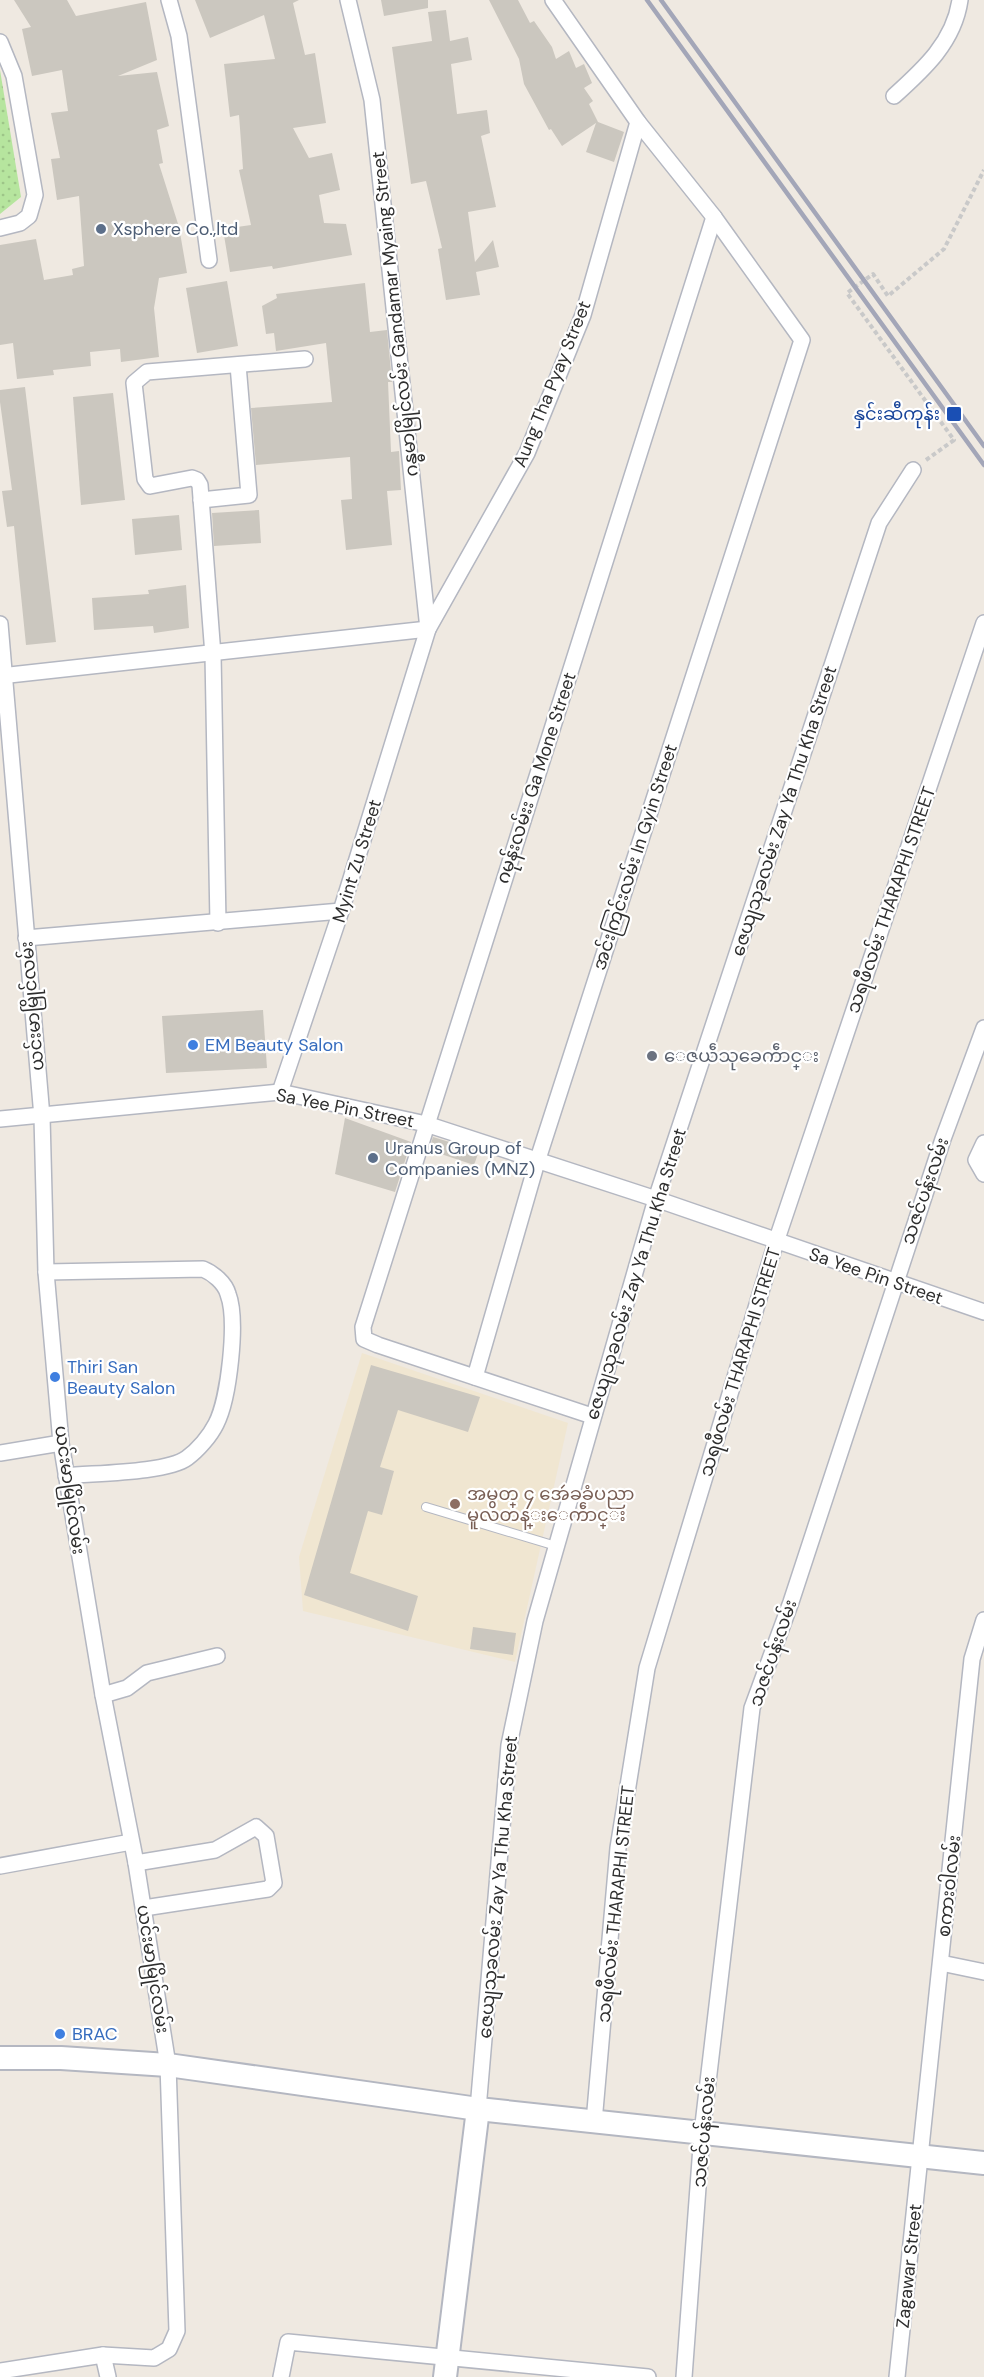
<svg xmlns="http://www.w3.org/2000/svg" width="984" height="2377" font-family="'DM Sans','Noto Sans Myanmar',sans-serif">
<defs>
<pattern id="park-dots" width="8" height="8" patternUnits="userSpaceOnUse" patternTransform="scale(1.5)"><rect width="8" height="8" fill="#b6e59e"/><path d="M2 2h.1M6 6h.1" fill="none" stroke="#9dc588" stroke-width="1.8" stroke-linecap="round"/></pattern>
</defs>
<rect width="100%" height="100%" fill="#efe9e1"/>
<!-- education -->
<polygon fill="#f0e6d1" points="362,1353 568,1423 515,1662 303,1611 299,1557"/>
<!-- park -->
<polygon fill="url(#park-dots)" points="0,70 21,197 0,214"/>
<!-- building -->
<g fill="#cbc7bf">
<polygon points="14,0 67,0 76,16 146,2 157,60 118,76 157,72 169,126 157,130 163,163 159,164 179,227 187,273 159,278 154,308 159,357 121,362 120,349 90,352 91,366 53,370 54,375 17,379 13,343 0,345 0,245 36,239 44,280 73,275 72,269 84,266 79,196 57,200 51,159 60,158 51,113 68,111 62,70 32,76 22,29 31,27"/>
<polygon points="195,0 299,0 293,3 305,55 315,53 326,123 293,128 309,158 332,153 340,190 319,195 324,223 346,224 352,255 273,269 272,266 230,272 223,229 251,225 239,170 243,169 239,115 230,117 224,64 275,59 264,15 210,38"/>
<polygon points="381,0 428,0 428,8 384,16"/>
<polygon points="489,0 518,0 530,23 534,21 552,47 556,59 569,51 576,68 584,64 592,83 584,88 593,101 589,104 598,122 624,132 614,162 586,152 596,123 562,146 551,129 549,130 524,84 519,59"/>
<polygon points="446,10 450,41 468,37 472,60 451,64 457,114 487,110 490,133 481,136 496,207 468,212 475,262 493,240 499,267 476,272 480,295 446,300 438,249 442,248 426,181 411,184 392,47 432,41 428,12"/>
<polygon points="227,281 238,346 197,353 186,288"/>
<polygon points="365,283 370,332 387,330 392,382 388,382 391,452 399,451 401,490 387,491 392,545 346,550 341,500 352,499 350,457 256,465 251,408 332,402 326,343 276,351 274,333 266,334 262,306 277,298 276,294"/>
<polygon points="25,387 56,642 26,645 14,526 7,527 2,491 12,490 0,402 0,390"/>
<polygon points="113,393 125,500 81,505 73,397"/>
<polygon points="259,510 261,543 214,546 212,513"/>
<polygon points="179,515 182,550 135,555 132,519"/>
<polygon points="186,585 189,628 154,633 153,626 94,630 92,598 149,594 148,590"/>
<polygon points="263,1010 267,1068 166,1073 162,1016"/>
<polygon points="345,1118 411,1142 395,1192 335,1174"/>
<polygon points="433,1137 479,1151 474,1165 429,1150"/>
<polygon points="371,1365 480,1397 468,1432 398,1410 380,1467 394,1471 382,1515 368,1511 350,1573 418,1596 408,1631 304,1595"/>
<polygon points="473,1627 516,1633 513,1655 470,1649"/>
</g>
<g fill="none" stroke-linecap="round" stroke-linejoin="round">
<!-- lane casing -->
<g stroke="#b4b7c1" stroke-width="10">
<polyline id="lane" points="426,1507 556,1546"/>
</g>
<!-- street casing -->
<g stroke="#b4b7c1" stroke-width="18">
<g id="street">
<polyline points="169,0 179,36 209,260"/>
<polyline points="348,0 372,100 428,629"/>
<polyline points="0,42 14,76 35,195 29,216 20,223 0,228"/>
<path d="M894,96C924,69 954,42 960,0"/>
<polyline points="201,500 249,495 238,365"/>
<polyline points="0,624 42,1117 46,1272 61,1443 103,1695 136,1863 168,2065 177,2331 169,2349 154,2358 103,2355 0,2371"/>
<polyline points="0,676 428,629"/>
<polyline points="218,923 213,655 200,485 197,480 192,478 150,486 145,479 134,383 147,372 305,359"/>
<polyline points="26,938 341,911"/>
<polyline points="280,1092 341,911 428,629 527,453 583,315 638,122"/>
<polyline points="0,1119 280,1092 426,1124 656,1199 984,1312"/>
<polyline points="984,1143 976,1160 984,1174"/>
<path d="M46,1272L203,1269C213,1273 225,1283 228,1294C238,1320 229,1399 216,1424C210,1436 198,1450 187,1458C167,1473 93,1473 66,1476"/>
<polyline points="475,1377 537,1162 802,340 714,217 638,122 553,0"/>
<polyline points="592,1416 378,1345 364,1339 363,1327 714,217"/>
<polyline points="0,1453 61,1443"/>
<polyline points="103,1695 127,1688 147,1673 217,1656"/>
<polyline points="136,1863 215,1850 256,1827 266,1836 274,1883 268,1889 144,1908"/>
<polyline points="0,1866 131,1842"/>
<polyline points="941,1963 984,1972"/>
<polyline points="478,2109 509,1745 535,1621 656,1199 879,523 913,470"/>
<polyline points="594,2122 618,1848 647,1668 776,1242 984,623"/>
<polyline points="103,2355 108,2377"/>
<polyline points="281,2377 288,2342 648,2377"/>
<polyline points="684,2377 702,2133 752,1708 791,1602 943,1139 984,1028"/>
<polyline points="897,2377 972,1659 984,1620"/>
</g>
</g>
<!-- secondary casing -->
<g stroke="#b4b7c1" stroke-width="26">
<g id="secondary">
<polyline points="0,2058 61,2058 168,2065 478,2109 984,2163"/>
<polyline points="445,2377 478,2109"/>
</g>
</g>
<!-- path -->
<polyline stroke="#c9c9c9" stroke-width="4" stroke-dasharray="4.5 3" stroke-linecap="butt" points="926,460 954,440 847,293 873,274 888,296 944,249 984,170"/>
<!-- lane -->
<use href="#lane" stroke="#fff" stroke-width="8"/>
<!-- street -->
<use href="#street" stroke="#fff" stroke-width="15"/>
<!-- secondary -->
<use href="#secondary" stroke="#fff" stroke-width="22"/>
<!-- rail -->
<g stroke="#a3a6b8" stroke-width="4.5">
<polyline points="647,0 984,465"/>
<polyline points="661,0 984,446"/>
</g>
</g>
<!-- markers -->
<g fill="#5c6f8a" stroke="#fff" stroke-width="2">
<circle cx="101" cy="229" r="6"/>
<circle cx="373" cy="1158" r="6"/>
</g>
<rect fill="#1a4fb4" stroke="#fff" stroke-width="2" x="946" y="406" width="16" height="16" rx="3"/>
<g fill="#3f7fe0" stroke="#fff" stroke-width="2">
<circle cx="193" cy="1045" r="6"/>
<circle cx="55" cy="1377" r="6"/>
<circle cx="60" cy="2034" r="6"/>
</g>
<circle fill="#6b7280" stroke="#fff" stroke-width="2" cx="652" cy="1056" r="6"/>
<circle fill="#8d6e63" stroke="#fff" stroke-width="2" cx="455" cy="1504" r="6"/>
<g text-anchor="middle" stroke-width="4.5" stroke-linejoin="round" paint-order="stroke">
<!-- service labels -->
<g font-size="18" fill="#4e5e75" stroke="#fff" text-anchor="start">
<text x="113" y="235">Xsphere Co.,ltd</text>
<text x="385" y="1154">Uranus Group of<tspan x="385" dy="21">Companies (MNZ)</tspan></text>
</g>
<!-- street labels -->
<g font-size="18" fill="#2e2e2e" stroke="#fff">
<text transform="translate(395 314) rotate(-96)" y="6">ဂန္ဓမာမြိုင်လမ်း Gandamar Myaing Street</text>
<text transform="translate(552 384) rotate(-68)" y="6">Aung Tha Pyay Street</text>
<text transform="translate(536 778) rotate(-72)" y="6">ဂမုန်းလမ်းး Ga Mone Street</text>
<text transform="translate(784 811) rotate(-72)" y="6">ဇေယျသုခလမ်း Zay Ya Thu Kha Street</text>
<text transform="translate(635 857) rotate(-72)" y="6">အင်းကြင်းလမ်း In Gyin Street</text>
<text transform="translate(357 861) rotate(-73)" y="6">Myint Zu Street</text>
<text transform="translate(891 900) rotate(-71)" y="6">သရဖီလမ်း THARAPHI STREET</text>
<text transform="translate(32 1006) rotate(-95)" y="6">ယင်းမာမြိုင်လမ်း</text>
<text transform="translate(345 1108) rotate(11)" y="6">Sa Yee Pin Street</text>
<text transform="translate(925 1191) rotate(-71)" y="6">သဇင်ပန်းလမ်း</text>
<text transform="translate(636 1274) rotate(-73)" y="6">ဇေယျသုခလမ်း Zay Ya Thu Kha Street</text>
<text transform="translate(876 1276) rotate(19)" y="6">Sa Yee Pin Street</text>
<text transform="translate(740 1362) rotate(-73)" y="6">သရဖီလမ်း THARAPHI STREET</text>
<text transform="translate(70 1490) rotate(82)" y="6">ယင်းမာမြိုင်လမ်း</text>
<text transform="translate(773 1653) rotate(-71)" y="6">သဇင်ပန်းလမ်း</text>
<text transform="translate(949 1886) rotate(-84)" y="6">စကားဝါလမ်း</text>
<text transform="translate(498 1887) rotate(-85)" y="6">ဇေယျသုခလမ်း Zay Ya Thu Kha Street</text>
<text transform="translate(616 1904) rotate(-84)" y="6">သရဖီလမ်း THARAPHI STREET</text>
<text transform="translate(153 1969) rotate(81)" y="6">ယင်းမာမြိုင်လမ်း</text>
<text transform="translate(704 2132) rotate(-85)" y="6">သဇင်ပန်းလမ်း</text>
<text transform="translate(909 2266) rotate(-84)" y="6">Zagawar Street</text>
</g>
<!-- transit labels -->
<g font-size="18" fill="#164399" stroke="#fff" text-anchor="end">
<text x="940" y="420">နှင်းဆီကုန်း</text>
</g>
<!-- shop labels -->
<g font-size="18" fill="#366cbe" stroke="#fff" text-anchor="start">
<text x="205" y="1051">EM Beauty Salon</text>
<text x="67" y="1373">Thiri San<tspan x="67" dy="21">Beauty Salon</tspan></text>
<text x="72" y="2040">BRAC</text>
</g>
<!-- worship labels -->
<g font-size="18" fill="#5b616d" stroke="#fff" text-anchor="start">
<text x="664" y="1062">ေဇယဵသုခေကဵာင္း</text>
</g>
<!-- education labels -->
<g font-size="18" fill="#785e54" stroke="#fff" text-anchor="start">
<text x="467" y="1500">အမွတ္ ၄ အေဴခခံပညာ<tspan x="467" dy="21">မူလတန္းေကဵာင္း</tspan></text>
</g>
</g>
</svg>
